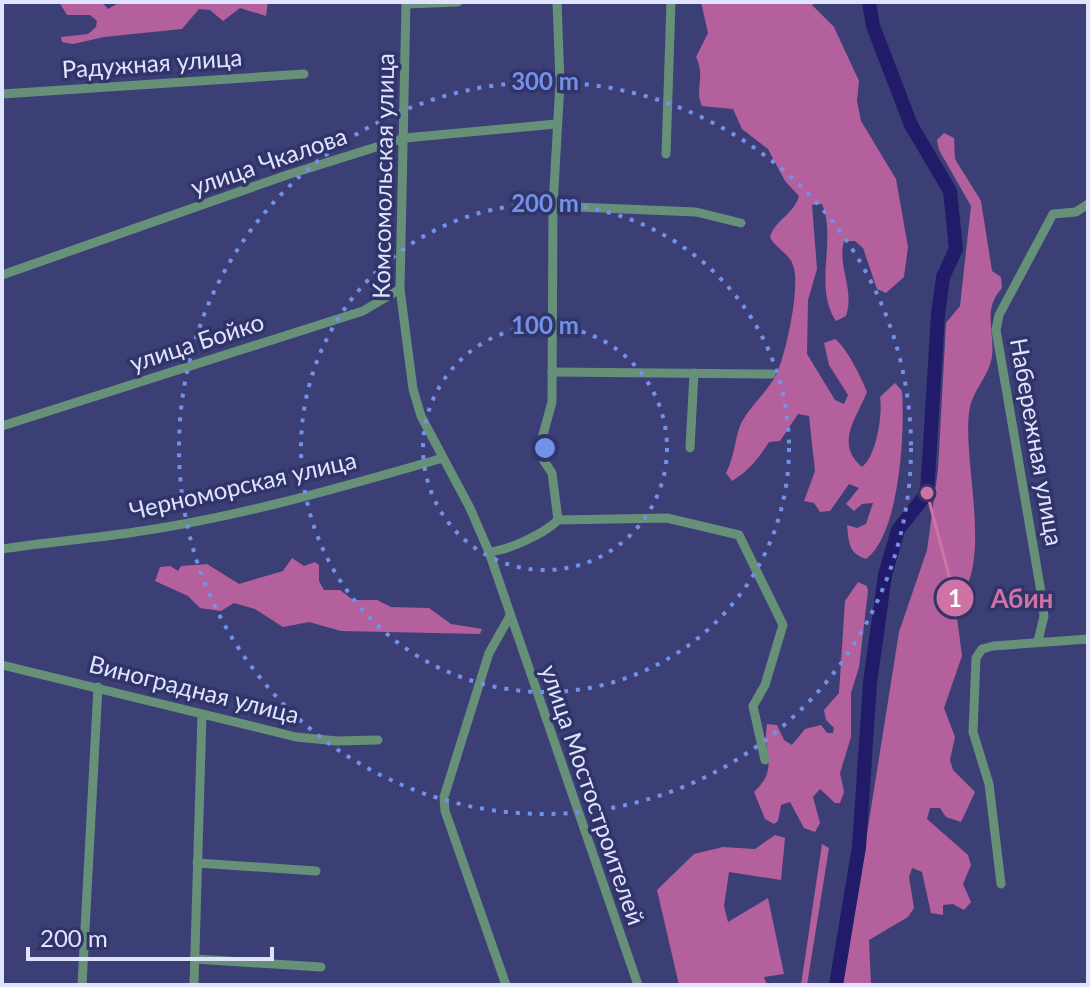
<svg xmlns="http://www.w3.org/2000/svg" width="1090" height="987" font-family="Lato,sans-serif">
<rect width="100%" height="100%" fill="#3b3f75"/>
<!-- forest -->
<g fill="#b3609d">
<polygon points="59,2 102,2 108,9 120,2 268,2 266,16 240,8 223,21 210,10 199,9 182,29 104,37 73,44 62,42 61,37 88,34 96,27 97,21 90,15 67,15"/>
<path d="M701,2H820L812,5L834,27L859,81L857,101L861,121L896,179L908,247L904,277L886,293L877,289L863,248L855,241H844C837,267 855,289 846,316L836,321C813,287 837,240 822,204L812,205L817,269L808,300L807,354L835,400L844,404L848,395L829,365L824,343L835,339C847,348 861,377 867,392C857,418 834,443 862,467C876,457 883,415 880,397L895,383L902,391C905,431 900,534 866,559C848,553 849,542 847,525L857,528L866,524L873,503L862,504L854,511L846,504L859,488L849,484L830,511L820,512L814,503L804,501L815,471L809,416L798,414L780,441L769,442C758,459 750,470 732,481L726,473C736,454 735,432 743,420C752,404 767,392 776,375C786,355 801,285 793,265C789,253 776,249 770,237C775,220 794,214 799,196L785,181L768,149L742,129L733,109L702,106C694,88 706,78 696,57L708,33Z"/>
<path d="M944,133L954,138L955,159L981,201L992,271L1001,277L1002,288C982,310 995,329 992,356C990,374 974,389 970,407C960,455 996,568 955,602L962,656L944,708L955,737L950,760L953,770L975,792L961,822L946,817L940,808H930L927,819L968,855L971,865L963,884L971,902L964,910L953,904L943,905V915L931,913L922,872L912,868L909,877L914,908L908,917L869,940L871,985H843L899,632L927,550L938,470L946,323L960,306L971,206L939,150L937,140Z"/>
<polygon points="292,558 304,566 315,562 319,565 319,581 324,590 340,590 353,600 377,600 391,607 429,608 451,624 482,629 480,634 341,631 309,622 283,627 255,609 234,603 221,611 200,608 188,596 155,581 160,567 170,566 178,571 181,566 207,564 239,584 283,571"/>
<path d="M858,582L867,586L868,591L859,667L851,693V737L840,773L844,792L840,803H835L820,789L813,797L820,823L815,832L804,828L790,802L781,805L778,821L774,824L765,819L754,792C780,768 762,754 767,724L777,725L784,740L792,745L805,729L821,725L827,733H833L834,728L826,720L824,710L839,693L845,601Z"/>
<polygon points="775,835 785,838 781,880 729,872 724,906 728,922 768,898 784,974 764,977 767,985 679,985 657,890 694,854 723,847 755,849"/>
<polygon points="822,844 829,848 807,985 801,985"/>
</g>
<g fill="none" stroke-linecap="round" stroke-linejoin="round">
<!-- river -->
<polyline stroke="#211b6a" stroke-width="14" points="836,985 859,847 870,683 885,575 898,530 927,493 938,315 943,277 956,249 950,191 911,125 873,26 869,2"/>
<!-- minor -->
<g stroke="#669077" stroke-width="9">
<polyline points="406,2 400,289 413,389 421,416 470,508 489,552 638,985"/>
<polyline points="557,2 560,83 553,206 552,402 541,442 544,461 552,473 558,520"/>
<polyline points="406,4 458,2"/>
<polyline points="2,94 304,74"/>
<polyline points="666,154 671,2"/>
<polyline points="553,206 696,212 741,223"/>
<polyline points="2,275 287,175 405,138 556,124"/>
<polyline points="552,372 771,374"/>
<polyline points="2,426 363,311 400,289"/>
<polyline points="690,448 694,373"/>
<path d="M2,549C46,542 91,539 135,532C240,517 342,487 443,458"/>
<path d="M489,552C509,550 544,534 558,520L667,518L739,535L783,625L765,685L753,706L765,760"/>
<polyline points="1038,641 1044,616 1040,586 996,330 999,315 1053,214 1076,212 1088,204"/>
<polyline points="2,665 296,737 337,741 378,740"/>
<polyline points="197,863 316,871"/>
<polyline points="1001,884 989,784 973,732 976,658 982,649 993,646 1088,639"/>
<polyline points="195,959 321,967"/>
<polyline points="82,985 98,687"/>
<polyline points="194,985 202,715"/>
<polyline points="506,985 445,811 444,797 489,653 510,616"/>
</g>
</g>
<!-- distance rings -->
<g fill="none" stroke="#7491e9" stroke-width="4" stroke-dasharray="4 8">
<circle cx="545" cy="448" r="122"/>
<circle cx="545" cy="448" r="244"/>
<circle cx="545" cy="448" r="366"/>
</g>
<g text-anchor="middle" stroke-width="7" stroke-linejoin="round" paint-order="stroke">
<!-- street labels -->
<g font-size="24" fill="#dfe3fe" stroke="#313469">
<text transform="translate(152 64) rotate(-4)" y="8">Радужная улица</text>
<text transform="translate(269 162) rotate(-19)" y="8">улица Чкалова</text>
<text transform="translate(384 176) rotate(-89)" y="8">Комсомольская улица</text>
<text transform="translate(197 343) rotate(-18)" y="8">улица Бойко</text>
<text transform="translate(1036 442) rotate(80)" y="8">Набережная улица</text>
<text transform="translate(243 486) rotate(-13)" y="8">Черноморская улица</text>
<text transform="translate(194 690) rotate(14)" y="8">Виноградная улица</text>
<text transform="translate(592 795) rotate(71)" y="8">улица Мостостроителей</text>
</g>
</g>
<circle cx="545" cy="448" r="12" fill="#7491e9" stroke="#313469" stroke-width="4"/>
<g font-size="24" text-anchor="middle" font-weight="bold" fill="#7491e9" stroke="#313469" stroke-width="7" stroke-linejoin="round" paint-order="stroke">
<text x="545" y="90">300 m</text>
<text x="545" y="212">200 m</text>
<text x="545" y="334">100 m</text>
</g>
<!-- callouts -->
<path fill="none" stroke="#cf73a4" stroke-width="3" d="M927 493L955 598"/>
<g fill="#cf73a4" stroke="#313469" stroke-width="3">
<circle cx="927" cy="493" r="8"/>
<circle cx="955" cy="598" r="20"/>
</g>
<g font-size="24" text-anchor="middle" font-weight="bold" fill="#fff">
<text x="955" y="607">1</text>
</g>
<g font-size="26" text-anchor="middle" font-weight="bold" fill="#cf73a4" stroke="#313469" stroke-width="7" stroke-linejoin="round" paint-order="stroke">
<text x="1022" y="608">Абин</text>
</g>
<!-- border -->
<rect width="1090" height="987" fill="none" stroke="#dfe3fe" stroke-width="8"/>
<!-- scale -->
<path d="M28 947v12h244v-12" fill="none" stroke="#dfe3fe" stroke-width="4"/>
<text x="40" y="947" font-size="24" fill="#dfe3fe" stroke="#313469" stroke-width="6" paint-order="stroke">200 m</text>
</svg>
